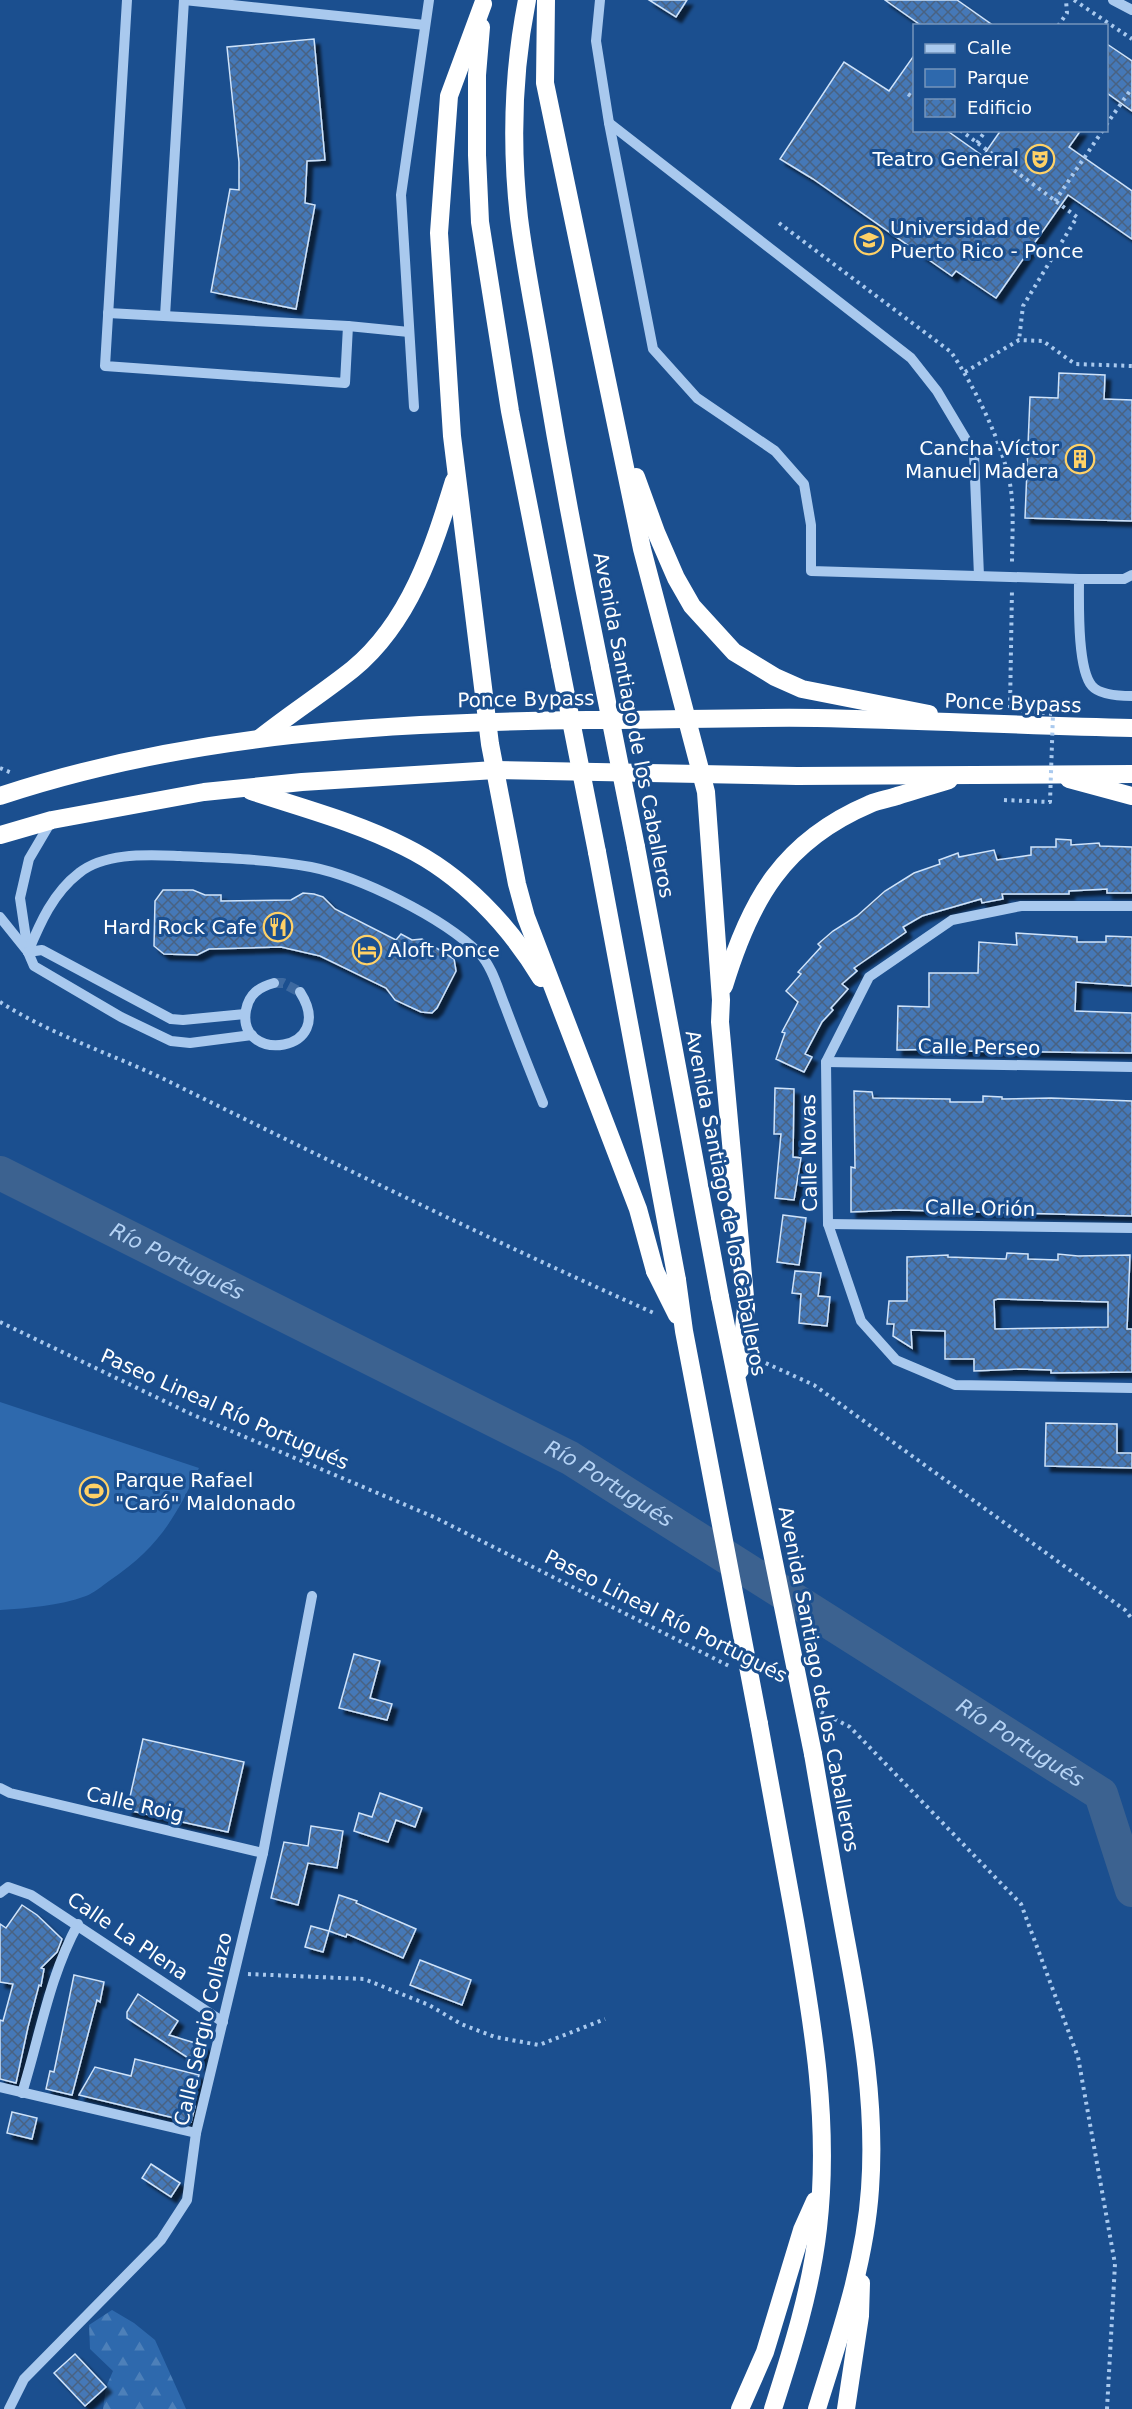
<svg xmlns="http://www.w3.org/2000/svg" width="1132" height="2409" font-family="'DejaVu Sans',sans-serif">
<defs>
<pattern id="forest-firs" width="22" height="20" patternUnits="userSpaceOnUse" patternTransform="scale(1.5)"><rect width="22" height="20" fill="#2e69ad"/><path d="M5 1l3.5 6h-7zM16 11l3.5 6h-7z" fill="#4d80b9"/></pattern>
<pattern id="building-cross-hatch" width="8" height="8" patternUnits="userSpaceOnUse" patternTransform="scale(1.5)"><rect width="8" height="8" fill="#4478b7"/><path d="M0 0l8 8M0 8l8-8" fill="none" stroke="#486282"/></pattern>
<filter id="shadow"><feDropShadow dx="5.5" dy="5.5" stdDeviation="1.5" flood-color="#0009"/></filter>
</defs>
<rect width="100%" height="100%" fill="#1b4f8f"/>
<!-- green -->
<path fill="#2e69ad" d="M0,1402L199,1468C174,1520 158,1548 109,1581C102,1586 94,1593 86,1596C58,1606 29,1608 0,1610Z"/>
<!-- forest -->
<polygon fill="url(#forest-firs)" points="112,2310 134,2323 155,2340 186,2409 103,2409 106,2387 113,2371 90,2349 89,2325"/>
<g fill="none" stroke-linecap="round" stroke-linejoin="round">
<!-- river -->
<path stroke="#3c6290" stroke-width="34" id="s1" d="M0,1173L570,1458L1101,1794L1132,1890"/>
</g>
<!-- building -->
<g fill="url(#building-cross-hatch)" stroke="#cfe3fa" stroke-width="1.5" fill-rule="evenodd" filter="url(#shadow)">
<polygon points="649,0 687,0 676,17"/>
<polygon points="885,0 957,0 994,26 922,26"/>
<polygon points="314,39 325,160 307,161 305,203 315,205 296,309 211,292 230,189 239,190 239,162 227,47"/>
<polygon points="1107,44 1132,61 1132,111 1107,93"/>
<polygon points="915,54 915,130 946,130 983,156 1001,130 1081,130 1069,147 1132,191 1132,239 1068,195 996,298 956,271 952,276 813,179 780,159 844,62 889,91"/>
<polygon points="1059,373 1105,375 1104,399 1132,400 1132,521 1025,518 1030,397 1058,398"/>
<polygon points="1056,839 1071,840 1071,845 1099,843 1100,846 1132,847 1132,893 1107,893 1107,889 1069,891 1069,894 1002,894 1003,899 982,903 981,899 922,916 903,927 906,932 854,968 857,971 842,984 848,989 831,1008 833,1010 822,1022 805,1054 812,1057 804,1072 776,1059 785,1033 782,1032 798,1002 786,991 801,974 798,972 821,947 818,944 833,931 857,916 885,891 914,873 940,864 939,860 958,853 959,857 994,850 997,860 1031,855 1031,847 1056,847"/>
<polygon points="163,890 193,890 205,895 221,895 221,901 291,900 303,893 314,894 323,897 335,909 396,940 401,934 412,940 422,939 454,959 456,971 437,1008 432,1013 421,1012 395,1000 386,988 320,956 281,947 209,949 197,955 164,954 154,946 155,901"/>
<polygon points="1016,933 1077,937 1077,942 1106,942 1106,936 1132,937 1132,986 1076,982 1075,1011 1132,1013 1132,1053 955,1051 955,1049 897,1050 898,1006 929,1007 929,973 978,973 979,942 1017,945"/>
<polygon points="775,1088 794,1089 793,1157 801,1158 794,1200 775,1198 781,1134 774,1134"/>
<polygon points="854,1091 872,1092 873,1098 950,1099 950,1102 983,1102 983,1096 1002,1097 1002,1099 1051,1098 1132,1101 1132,1216 899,1210 851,1212 851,1167 855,1168"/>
<polygon points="783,1215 806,1218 799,1265 777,1262"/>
<path d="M1007,1253L1028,1254V1259L1058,1260V1254L1078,1256L1130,1255L1127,1329H1132V1372L1051,1373V1370L1019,1369L974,1371V1359H945V1331L911,1330L912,1348L893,1336L894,1324H887L889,1301H907V1257L948,1255V1257L1006,1259ZM998,1299L1108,1302V1327L995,1329L994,1300Z"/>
<polygon points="795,1271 821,1273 818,1296 830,1297 827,1326 799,1323 801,1294 792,1293"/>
<polygon points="1046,1423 1117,1424 1117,1453 1132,1453 1132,1468 1045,1466"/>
<polygon points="354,1654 380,1661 370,1698 392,1704 387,1720 339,1708"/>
<polygon points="143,1739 244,1762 228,1832 127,1810"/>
<polygon points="380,1793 422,1808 415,1827 396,1820 388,1842 354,1831 359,1813 372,1817"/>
<polygon points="311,1826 343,1831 337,1868 308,1863 298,1905 271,1898 284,1842 308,1846"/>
<polygon points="339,1895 357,1901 356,1903 416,1929 403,1958 347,1934 346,1937 329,1931"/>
<polygon points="22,1905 37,1915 62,1939 57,1952 41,1968 44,1969 41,1986 39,1985 28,2027 16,2083 0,2079 0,2020 3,2021 13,1984 0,1982 0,1924 6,1928"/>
<polygon points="311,1926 329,1931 323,1952 305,1947"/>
<polygon points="420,1960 471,1980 462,2005 410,1985"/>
<polygon points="74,1975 104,1982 100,2002 97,2000 72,2095 46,2089 50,2071 54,2072"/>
<polygon points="138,1994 178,2021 169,2035 205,2046 199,2065 127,2018 127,2012"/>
<polygon points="135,2059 199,2075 190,2105 195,2106 191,2122 79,2095 95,2067 131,2076"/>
<polygon points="12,2112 37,2118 32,2139 7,2133"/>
<polygon points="151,2164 180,2183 171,2197 142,2178"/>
<polygon points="75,2354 106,2387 85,2406 54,2373"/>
</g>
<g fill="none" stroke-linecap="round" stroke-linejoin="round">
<!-- minor-tunnel -->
<polyline stroke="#3d69a0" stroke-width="10" stroke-dasharray="10 5" stroke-linecap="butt" points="274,983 283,983 300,992"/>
<!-- path -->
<g stroke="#a9c9ee" stroke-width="4" stroke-dasharray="3 4.5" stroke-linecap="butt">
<polyline points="1074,0 1132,39"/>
<polyline points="1058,26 1067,13 1066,0"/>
<polyline points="908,94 914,98"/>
<polyline points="1106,125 1132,88"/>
<polyline points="960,130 1077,217 1023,306 1019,340"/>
<polyline points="977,143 986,130"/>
<polyline points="1055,201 1103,130"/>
<path d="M779,223L951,352C975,387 1005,448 1011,490C1014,514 1012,540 1012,564"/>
<polyline points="965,372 1019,340 1043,341 1075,364 1132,366"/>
<polyline points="1010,708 1012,589"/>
<polyline points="0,768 12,773"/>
<path d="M0,1002C53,1036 116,1055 172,1083C333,1163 493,1241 656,1314"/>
<polyline points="0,1322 191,1414 434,1517 731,1667"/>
<polyline points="759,1360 814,1385 1125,1610 1132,1619"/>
<polyline points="821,1712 850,1727 1021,1904 1078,2057 1115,2264 1107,2409"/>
<polyline points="248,1974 364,1979 429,2005 461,2024 495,2037 539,2045 605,2019"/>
</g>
<!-- minor -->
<g stroke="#a9c9ee" stroke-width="10">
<polyline points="127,0 105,366 345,383 348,326"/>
<polyline points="184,0 425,25"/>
<path d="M600,0L596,41L609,123L653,349L697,398L775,451L804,484L811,525V571L1079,579C1079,602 1077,669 1092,686C1100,695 1120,696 1132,696"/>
<polyline points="1113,0 1132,10"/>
<polyline points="609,123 911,358 937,391 974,453 979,576"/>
<polyline points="108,313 348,326 409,332"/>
<polyline points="165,316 184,0"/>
<polyline points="414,407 401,195 429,0"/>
<polyline points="1079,579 1124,579 1132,575"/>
<polyline points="52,820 29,859 20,898 28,952 34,966 121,1017 171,1041 190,1043 252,1035"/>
<polyline points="1132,906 1021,906 952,920 869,977 826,1062 828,1224 861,1321 896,1360 955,1385 1132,1388"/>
<polyline points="0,917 28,952"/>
<path d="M28,952C40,923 53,893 79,873C105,852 148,855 180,856C223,858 267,859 311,867C361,877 442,917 479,953C492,966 498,989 505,1006C517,1038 530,1071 543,1103"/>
<polyline points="28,952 42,950 171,1019 183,1020 245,1014"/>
<path d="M274,983C259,987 249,994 246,1010C236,1065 339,1053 300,992"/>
<polyline points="826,1062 1132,1067"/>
<polyline points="828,1224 1132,1228"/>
<polyline points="0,1788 10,1793 263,1853"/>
<polyline points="0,1893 8,1887 31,1895 223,2022"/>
<polyline points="0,2087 196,2133"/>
<path d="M22,2093C40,2036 49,1977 78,1924"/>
<polyline points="9,2409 24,2379 161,2240 187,2200 196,2133 263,1853 312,1596"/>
</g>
<!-- highway -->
<g stroke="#fff" stroke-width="18">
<path d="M527,0C513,71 511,146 519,218C525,266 535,314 543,362C560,464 579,565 600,667"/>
<polyline points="546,0 545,83 642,549 706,792 721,1000 720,1022 746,1308"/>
<polyline points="483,4 449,96 439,233 452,436 490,744 517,884 526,917 638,1209 655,1271"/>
<polyline points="481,27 477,75 477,155 480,222 510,411 560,665"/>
<polyline points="636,477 656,532 676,578 692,606 734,652 775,677 802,689 929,714"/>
<path d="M260,738C290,714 323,693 353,669C410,622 433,549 454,481"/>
<polyline points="1069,779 1132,796"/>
<path d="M251,791C302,808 356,822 405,847C462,875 509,925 541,978"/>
<path d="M0,796C190,733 390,722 588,720C664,720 741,717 817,718C922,720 1027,726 1132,728"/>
<polyline points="0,835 52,820 204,792 302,782 495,770 797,776 1132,774"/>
<polyline points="636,847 720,1297"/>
<polyline points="597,852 677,1280"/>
<path d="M724,986C750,900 783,841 870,804C878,800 888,799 897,796C914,791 932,785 949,780"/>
<path d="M759,1724C771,1790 783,1856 795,1921C813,2024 830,2123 818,2228C811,2290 792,2350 773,2409"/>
<path d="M813,1754C824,1818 835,1882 847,1946C862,2027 876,2106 870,2189C865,2264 839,2338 817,2409"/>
<polyline points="740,2409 765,2352 802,2230 815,2201"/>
<polyline points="846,2409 860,2316 861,2283"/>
</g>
<!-- path-bridge -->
<polyline stroke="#a9c9ee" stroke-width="4" stroke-dasharray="3 4.5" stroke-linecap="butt" points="1004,800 1050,802 1053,714 1010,709"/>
<!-- highway-bridge -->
<g stroke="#fff" stroke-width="18">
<polyline points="560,665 597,852"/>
<polyline points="600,667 636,847"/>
<polyline points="655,1271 677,1315"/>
<polyline points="677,1280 684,1331 759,1724"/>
<polyline points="720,1297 813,1754"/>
<polyline points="740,1370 746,1308"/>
</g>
</g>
<!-- icons -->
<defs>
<g id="theatre-ring" transform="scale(1.5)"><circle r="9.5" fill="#1b4f8f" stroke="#ffd166" stroke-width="1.5"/><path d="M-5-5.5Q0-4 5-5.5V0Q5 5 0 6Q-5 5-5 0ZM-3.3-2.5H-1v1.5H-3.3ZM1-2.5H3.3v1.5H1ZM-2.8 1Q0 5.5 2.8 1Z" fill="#ffd166"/></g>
<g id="university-ring" transform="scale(1.5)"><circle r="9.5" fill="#1b4f8f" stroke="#ffd166" stroke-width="1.5"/><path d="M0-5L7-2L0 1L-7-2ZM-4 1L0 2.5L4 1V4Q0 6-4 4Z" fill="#ffd166"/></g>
<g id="building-ring" transform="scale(1.5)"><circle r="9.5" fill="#1b4f8f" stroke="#ffd166" stroke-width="1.5"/><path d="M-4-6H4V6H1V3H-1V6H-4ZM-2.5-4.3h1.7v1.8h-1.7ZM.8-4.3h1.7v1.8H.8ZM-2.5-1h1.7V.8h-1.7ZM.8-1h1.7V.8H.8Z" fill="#ffd166"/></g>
<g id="restaurant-ring" transform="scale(1.5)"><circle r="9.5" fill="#1b4f8f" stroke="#ffd166" stroke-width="1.5"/><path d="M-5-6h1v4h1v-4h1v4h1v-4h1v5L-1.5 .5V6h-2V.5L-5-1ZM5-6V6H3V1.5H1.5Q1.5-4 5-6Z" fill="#ffd166"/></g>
<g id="hotel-ring" transform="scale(1.5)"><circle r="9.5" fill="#1b4f8f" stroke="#ffd166" stroke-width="1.5"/><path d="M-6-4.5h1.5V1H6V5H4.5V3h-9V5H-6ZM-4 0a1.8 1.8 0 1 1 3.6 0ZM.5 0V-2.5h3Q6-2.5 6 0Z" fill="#ffd166"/></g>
<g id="stadium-ring" transform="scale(1.5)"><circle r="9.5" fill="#1b4f8f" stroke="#ffd166" stroke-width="1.5"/><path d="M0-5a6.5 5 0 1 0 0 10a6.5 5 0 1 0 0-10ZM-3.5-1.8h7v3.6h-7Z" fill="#ffd166"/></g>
</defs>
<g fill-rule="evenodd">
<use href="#theatre-ring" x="1040" y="159"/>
<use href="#university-ring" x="869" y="240"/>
<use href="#building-ring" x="1080" y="459"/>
<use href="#restaurant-ring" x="278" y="927"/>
<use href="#hotel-ring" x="367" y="950"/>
<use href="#stadium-ring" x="94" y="1491"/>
</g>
<g text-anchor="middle" stroke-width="6" stroke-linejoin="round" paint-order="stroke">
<!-- poi labels -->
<g font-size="20" fill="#fff" stroke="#1b4f8f" text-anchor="end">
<text x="1019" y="166">Teatro General</text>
<text x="890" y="235" text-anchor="start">Universidad de<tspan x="890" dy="23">Puerto Rico - Ponce</tspan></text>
<text x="1059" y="455">Cancha Víctor<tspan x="1059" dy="23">Manuel Madera</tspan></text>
<text x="257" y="934">Hard Rock Cafe</text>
<text x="388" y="957" text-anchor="start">Aloft Ponce</text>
<text x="115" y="1487" text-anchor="start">Parque Rafael<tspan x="115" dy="23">"Caró" Maldonado</tspan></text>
</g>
<!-- street labels -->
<g font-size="20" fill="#fff" stroke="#1b4f8f">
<text transform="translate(526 699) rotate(-1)" y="7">Ponce Bypass</text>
<text transform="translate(1013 703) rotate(2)" y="7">Ponce Bypass</text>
<text transform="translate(634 725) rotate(79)" y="7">Avenida Santiago de los Caballeros</text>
<text transform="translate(979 1047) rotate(1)" y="7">Calle Perseo</text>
<text transform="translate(809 1153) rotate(-91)" y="7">Calle Novas</text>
<text transform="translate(726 1203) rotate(79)" y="7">Avenida Santiago de los Caballeros</text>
<text transform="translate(980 1208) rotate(1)" y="7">Calle Orión</text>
<text transform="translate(225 1409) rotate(24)" y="7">Paseo Lineal Río Portugués</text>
<text transform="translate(666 1616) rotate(27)" y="7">Paseo Lineal Río Portugués</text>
<text transform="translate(819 1679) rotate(79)" y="7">Avenida Santiago de los Caballeros</text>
<text transform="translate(135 1804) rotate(13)" y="7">Calle Roig</text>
<text transform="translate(128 1936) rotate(34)" y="7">Calle La Plena</text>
<text transform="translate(203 2029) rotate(-77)" y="7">Calle Sergio Collazo</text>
</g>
<!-- water labels -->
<g font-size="21" font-style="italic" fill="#b5d3f5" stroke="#1b4f8f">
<text dy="7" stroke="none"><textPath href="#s1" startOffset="198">Río Portugués</textPath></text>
<text dy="7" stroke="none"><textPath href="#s1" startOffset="684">Río Portugués</textPath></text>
<text dy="7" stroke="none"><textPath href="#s1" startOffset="1170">Río Portugués</textPath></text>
</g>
</g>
<!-- legend -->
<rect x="913" y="24" width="195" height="108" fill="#1b4f8f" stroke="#7695bc" stroke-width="1.5"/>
<rect x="925" y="44" width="30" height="9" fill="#a9c9ee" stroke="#7695bc" stroke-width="1.5"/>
<text x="967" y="54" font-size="18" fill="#ffffff">Calle</text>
<rect x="925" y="69" width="30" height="18" fill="#2e69ad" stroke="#7695bc" stroke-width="1.5"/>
<text x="967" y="84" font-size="18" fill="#ffffff">Parque</text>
<rect x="925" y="99" width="30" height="18" fill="url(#building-cross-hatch)" stroke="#7695bc" stroke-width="1.5"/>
<text x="967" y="114" font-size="18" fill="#ffffff">Edificio</text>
</svg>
